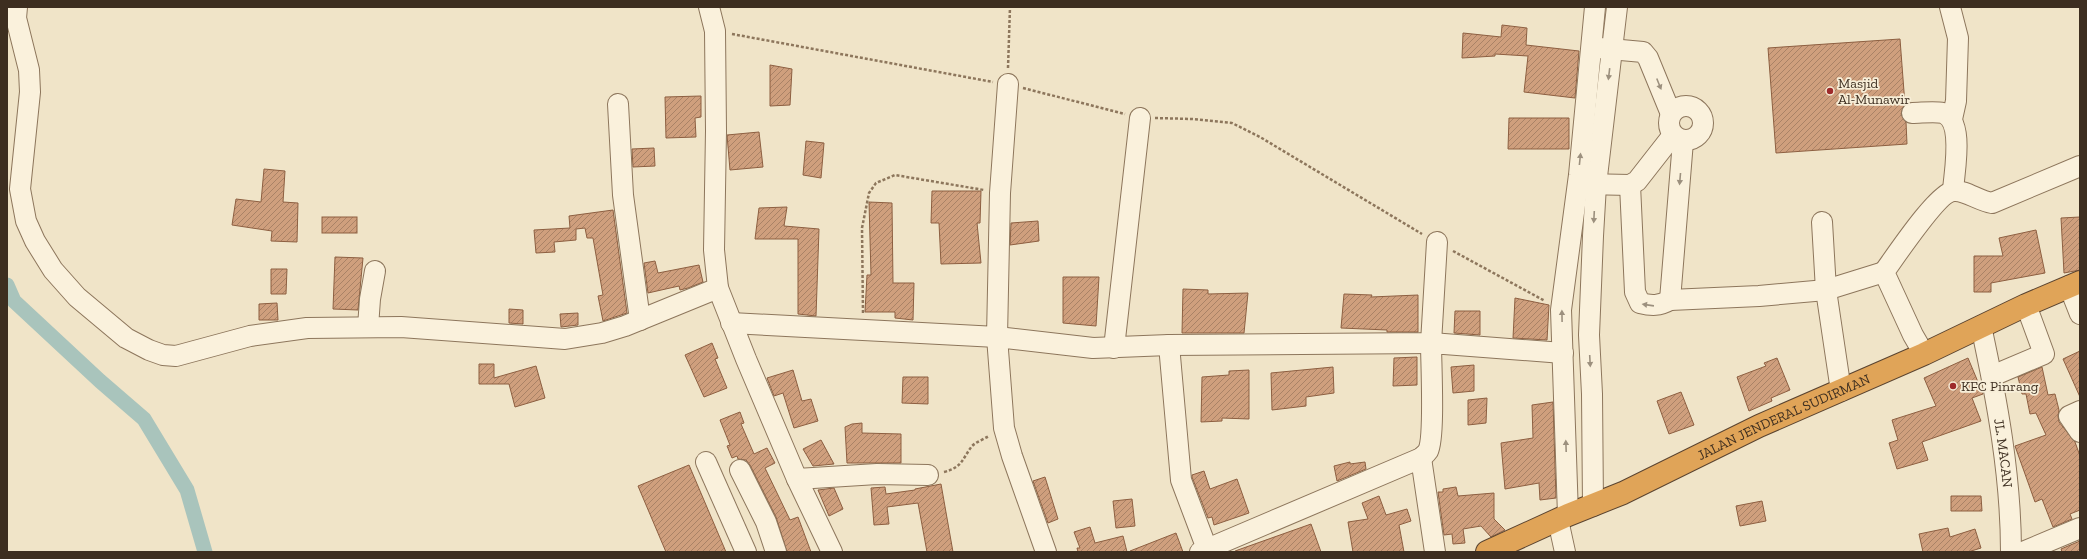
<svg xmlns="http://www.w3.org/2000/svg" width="2087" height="559" font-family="'Zilla Slab',serif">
<defs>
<pattern id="building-hatch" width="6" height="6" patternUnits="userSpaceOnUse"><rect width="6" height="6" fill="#cf9f7d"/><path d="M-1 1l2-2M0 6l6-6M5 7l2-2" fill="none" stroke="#a98266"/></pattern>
</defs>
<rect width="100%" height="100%" fill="#f0e4c8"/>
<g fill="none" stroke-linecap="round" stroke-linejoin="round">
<!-- canal -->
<polyline stroke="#a9c4bc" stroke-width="15" points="7,285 14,301 100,381 144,419 187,490 205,552"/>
</g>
<!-- building -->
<g fill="url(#building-hatch)" stroke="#8d5f41">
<polygon points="1502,25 1527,28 1526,45 1579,51 1575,98 1524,92 1528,56 1495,54 1495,56 1462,58 1463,33 1501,37"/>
<polygon points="1900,39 1905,105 1901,114 1906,122 1907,144 1776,153 1768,48"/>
<polygon points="770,65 792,69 790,105 770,106"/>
<polygon points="701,96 701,117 695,118 696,137 666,138 665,97"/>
<polygon points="1509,118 1569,118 1569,149 1508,149"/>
<polygon points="759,132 763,167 730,170 727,135"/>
<polygon points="806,141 824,143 821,178 803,175"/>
<polygon points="654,148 655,166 633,167 632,149"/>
<polygon points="264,169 285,171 283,202 298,203 297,242 271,241 272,231 232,225 236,199 261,202"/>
<polygon points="932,191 981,191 980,223 977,223 981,263 941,264 939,223 931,223"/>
<polygon points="869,202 892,203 893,283 914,283 913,320 895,318 895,312 865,312 867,275 871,275"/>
<polygon points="787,207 784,226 819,229 816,316 798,314 798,239 755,239 759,208"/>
<polygon points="613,210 627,313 603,321 598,296 603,295 593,238 587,238 585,228 576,229 576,240 554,242 555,252 536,253 534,230 570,228 569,216"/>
<rect x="322" y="217" width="35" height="16"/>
<polygon points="2080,217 2080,270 2064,273 2061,218"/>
<polygon points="1038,221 1039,241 1010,245 1011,223"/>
<polygon points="2036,230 2045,273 1991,283 1991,292 1974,292 1974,256 2003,256 1999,238"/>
<polygon points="335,257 363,258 358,310 333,309"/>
<polygon points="655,261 658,273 699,265 703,282 688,288 680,290 679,286 648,293 644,263"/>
<polygon points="271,269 287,269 286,294 271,294"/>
<polygon points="1063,277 1099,277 1096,326 1063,323"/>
<polygon points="1183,289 1208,290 1208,294 1248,293 1244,333 1182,333"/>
<polygon points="1344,294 1372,295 1371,297 1418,295 1418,332 1387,332 1387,330 1341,328"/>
<polygon points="1515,298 1549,305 1547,340 1513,338"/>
<polygon points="277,303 278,320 259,320 259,304"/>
<polygon points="509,309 523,310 523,324 509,323"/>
<polygon points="1455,311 1480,311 1480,335 1454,333"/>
<polygon points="578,313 578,325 561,327 560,314"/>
<polygon points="712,343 718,358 715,359 727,388 704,397 685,355"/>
<polygon points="2080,351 2080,397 2063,359"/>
<polygon points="1417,357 1417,385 1393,386 1394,358"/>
<polygon points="1777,358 1790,390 1771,398 1772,401 1749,411 1737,377 1766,366 1764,363"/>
<polygon points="1968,358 1983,394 1972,398 1981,421 1922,442 1928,460 1897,469 1889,443 1898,440 1892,420 1936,406 1924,378"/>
<polygon points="479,364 494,364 494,378 536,366 545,398 515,407 509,384 479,384"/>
<polygon points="1474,365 1474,391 1453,393 1451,367"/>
<polygon points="1333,367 1334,393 1306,397 1306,406 1272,410 1271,373"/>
<polygon points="2042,367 2048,395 2055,394 2059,410 2058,416 2059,422 2075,442 2080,456 2080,510 2070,514 2072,519 2053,527 2042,499 2035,502 2015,446 2046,435 2036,413 2030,414 2026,394 2022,394 2018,377"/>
<polygon points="793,370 802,401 811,399 818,421 794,428 783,393 774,396 767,378"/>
<polygon points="1249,370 1249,419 1222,418 1222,421 1201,422 1202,377 1229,375 1229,371"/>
<polygon points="903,377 928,377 928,404 902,403"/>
<polygon points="1681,392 1694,425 1669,434 1657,401"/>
<polygon points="1487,398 1486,423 1468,425 1468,400"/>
<polygon points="1553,402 1556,498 1540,500 1539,483 1505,489 1501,443 1533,438 1532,405"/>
<polygon points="740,412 744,423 741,424 754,454 767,448 775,463 765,468 790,520 798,517 811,552 787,552 776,517 750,465 746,460 738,459 737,456 732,458 727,446 730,445 720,420"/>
<polygon points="862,423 862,433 901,434 901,463 847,463 845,427 852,424"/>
<polygon points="821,440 834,464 813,466 803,449"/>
<polygon points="1350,462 1350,464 1365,462 1366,469 1337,481 1334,466"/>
<polygon points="689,465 726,552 666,552 638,486"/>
<polygon points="1204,471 1210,489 1237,479 1249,513 1214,525 1212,517 1208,518 1192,477 1192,475"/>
<polygon points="1045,477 1058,519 1048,523 1033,481"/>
<polygon points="941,484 953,552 927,552 918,503 887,507 889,524 874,525 871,488 885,487 886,494 915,490 915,489"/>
<polygon points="1456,487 1458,496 1494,493 1494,519 1505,530 1491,537 1481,526 1463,529 1465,543 1453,544 1452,534 1444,535 1438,492 1443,492 1443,489"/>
<polygon points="834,488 843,509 829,516 818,490"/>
<polygon points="1379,496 1386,515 1407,509 1411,521 1399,525 1404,552 1353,552 1348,522 1368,519 1362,503"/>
<polygon points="1951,496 1981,496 1982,511 1951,511"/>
<polygon points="1132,499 1135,526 1116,528 1113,501"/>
<polygon points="1762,501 1766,521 1740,526 1736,506"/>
<polygon points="1311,524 1321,552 1235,552 1235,551"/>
<polygon points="1090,527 1095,543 1123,536 1127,552 1078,552 1077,548 1080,548 1074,532"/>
<polygon points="1948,528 1950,537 1975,529 1981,548 1968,552 1923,552 1919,534"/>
<polygon points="1176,533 1183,552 1131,552 1130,551"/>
<polygon points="2080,541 2080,552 2062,552 2061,549"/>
</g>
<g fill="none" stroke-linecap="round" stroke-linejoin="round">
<!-- minor casing -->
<g stroke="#8d765c" stroke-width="22">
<g id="minor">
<polyline points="17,7 16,18 29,70 30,92 20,189 26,221 35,241 53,270 77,297 126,338 149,350 163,355 176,356 250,336 307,328 401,327 565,339 602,333 625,326 718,288"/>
<polyline points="709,7 715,31 716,131 714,250 718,288 746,359 797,479 832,552"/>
<polyline points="1950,7 1958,38 1956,101 1952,119"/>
<polyline points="1599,48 1643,52 1648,58 1671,114"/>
<polyline points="618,104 623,195 640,320"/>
<circle cx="1686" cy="123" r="17"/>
<path d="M1912,113C1921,113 1934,111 1943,113C1965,121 1954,172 1953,191"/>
<polyline points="1583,184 1630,185 1637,181 1673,135"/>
<path d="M1630,185L1635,292L1640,303C1652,306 1659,306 1670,300L1683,141"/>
<polyline points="1822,222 1826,290 1841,391"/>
<polyline points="2069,286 2080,314"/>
<polyline points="1670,300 1759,296 1826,290 1884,272"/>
<polyline points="731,323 997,337 1000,193 1008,84"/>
<path id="s1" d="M1981,326C1997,400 2011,476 2011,552"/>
<polyline points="368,327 370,299 375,271"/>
<polyline points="1169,345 1181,480 1207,549"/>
<polyline points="1114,348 1140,118"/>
<path d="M1924,354L1913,335L1884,272C1895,257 1938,192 1954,191C1965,190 1979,201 1992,203L2080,166"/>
<polyline points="1992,376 2044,354 2026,305"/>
<polyline points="2080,411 2069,416 2080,432"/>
<polyline points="1421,458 1435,552"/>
<polyline points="706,462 746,552"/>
<polyline points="740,470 766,522 776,552"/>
<polyline points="797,479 877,474 928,475"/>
<polyline points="1593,506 1592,394 1589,335 1593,236 1596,185 1617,7"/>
<polyline points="1568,515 1561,310 1579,175 1595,7"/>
<polyline points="1558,520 1565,552"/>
<polyline points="1046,552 1012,456 1004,428 997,337 1093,348 1169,345 1431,343 1437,242"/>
<path d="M1200,552L1421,458C1423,456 1426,454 1428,451C1435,437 1431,363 1431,343L1563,353"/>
<polyline points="2023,552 2080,528"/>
</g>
</g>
<!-- highway casing -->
<g stroke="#5b4430" stroke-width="24">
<g id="highway">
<path id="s2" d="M1487,552L1568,515L1623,493L1759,426L1924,354L2026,305L2080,282"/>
</g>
</g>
<!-- path -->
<g stroke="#8d765c" stroke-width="2.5" stroke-dasharray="3 2" stroke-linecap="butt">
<polyline points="732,34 993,82"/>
<polyline points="1008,68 1010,7"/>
<polyline points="1023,88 1125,114"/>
<polyline points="1155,118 1192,119 1232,123 1260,137 1422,234"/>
<polyline points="1453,251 1545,301"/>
<polyline points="863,313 862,228 869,193 876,183 895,175 984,190"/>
<path d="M944,472C963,467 962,459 972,446C976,442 984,439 989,436"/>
</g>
<!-- minor -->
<use href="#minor" stroke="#faf1dc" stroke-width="20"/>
<!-- highway -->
<use href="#highway" stroke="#e0a458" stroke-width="22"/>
</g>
<!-- one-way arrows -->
<defs><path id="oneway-solid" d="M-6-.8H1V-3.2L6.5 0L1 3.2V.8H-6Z"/></defs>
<g fill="#9c907e">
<use href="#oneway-solid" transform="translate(1609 74) rotate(97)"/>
<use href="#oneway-solid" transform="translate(1659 84) rotate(68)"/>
<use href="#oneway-solid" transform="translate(1580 159) rotate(-84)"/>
<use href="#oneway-solid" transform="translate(1680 179) rotate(95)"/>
<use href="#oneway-solid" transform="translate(1594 217) rotate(93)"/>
<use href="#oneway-solid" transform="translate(1648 305) rotate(-172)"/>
<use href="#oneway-solid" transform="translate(1562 316) rotate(-91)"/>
<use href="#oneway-solid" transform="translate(1590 361) rotate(87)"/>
<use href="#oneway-solid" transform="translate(1566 446) rotate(-92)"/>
</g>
<!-- markers -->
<g fill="#9e2a2b" stroke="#f7eed8" stroke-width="1.5">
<circle cx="1830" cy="91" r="4"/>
<circle cx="1953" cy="386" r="4"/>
</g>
<g text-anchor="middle" stroke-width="3.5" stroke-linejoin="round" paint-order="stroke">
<!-- poi labels -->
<g font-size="14" fill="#3d2e20" stroke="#f7eed8" text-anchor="start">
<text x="1838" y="88">Masjid<tspan x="1838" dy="16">Al-Munawir</tspan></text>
<text x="1961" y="391">KFC Pinrang</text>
</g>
<!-- street labels -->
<g font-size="14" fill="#3d2e20" stroke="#f7eed8">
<text dy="5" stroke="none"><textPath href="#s2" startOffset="326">JALAN JENDERAL SUDIRMAN</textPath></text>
<text dy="5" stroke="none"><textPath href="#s1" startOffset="129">JL. MACAN</textPath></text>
</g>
</g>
<!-- border -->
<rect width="2087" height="559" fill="none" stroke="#3d2e20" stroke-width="16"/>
</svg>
